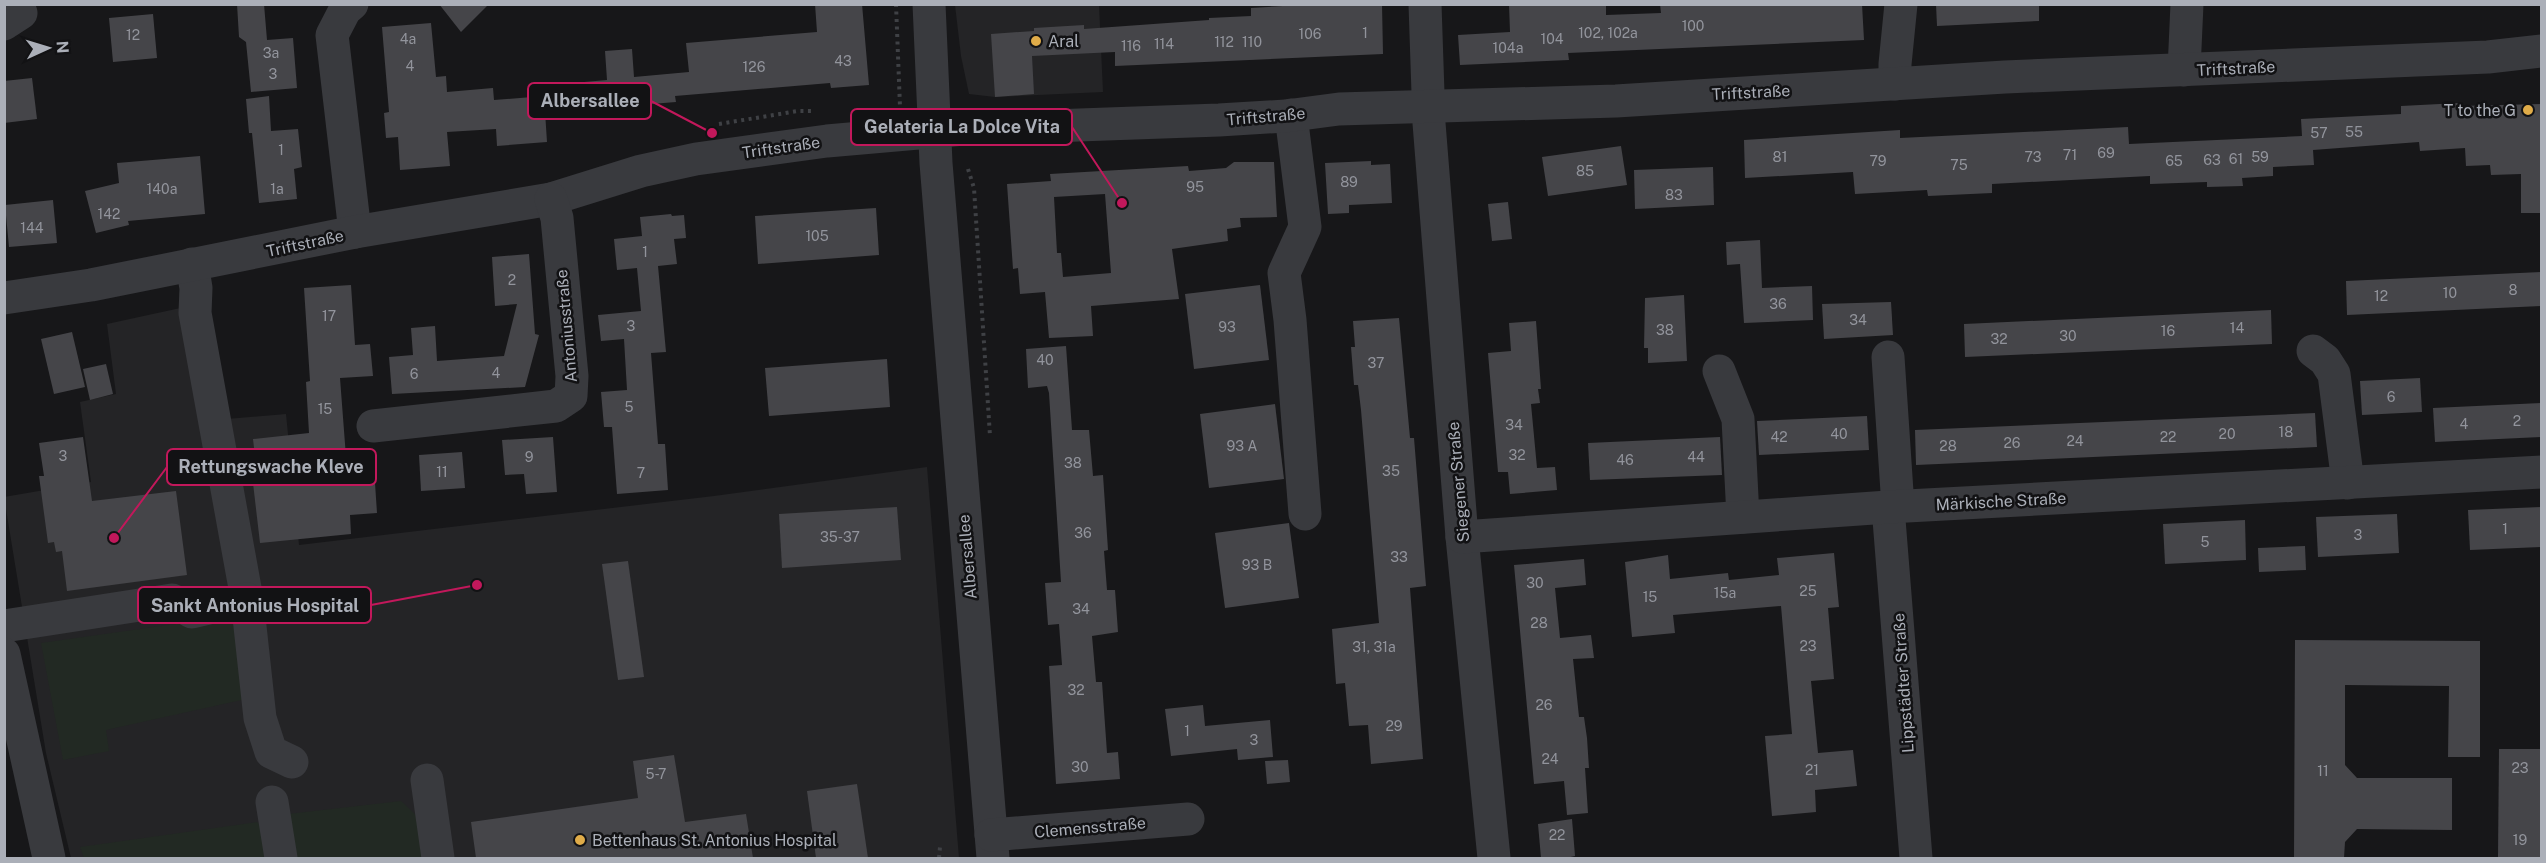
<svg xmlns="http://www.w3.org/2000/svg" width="2546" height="863" font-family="'Public Sans',sans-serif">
<rect width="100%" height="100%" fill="#171719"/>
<!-- built -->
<g fill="#242426">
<polygon points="955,5 1099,5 1103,92 995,97 969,94 961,56"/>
<polygon points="208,302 227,419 286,414 299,545 714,496 927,467 959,858 71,858 46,753 4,497 91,482 80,402 116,394 107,324"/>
</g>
<!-- green -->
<g fill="#222923">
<polygon points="232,616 246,699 106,730 109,751 63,760 41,643"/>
<polygon points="401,801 417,816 423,858 290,858 288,814"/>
<polygon points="257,822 270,835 272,858 84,858 80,847"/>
</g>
<!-- building -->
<g fill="#454549" fill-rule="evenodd">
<polygon points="237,4 264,4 267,40 293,38 297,88 251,92 246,42 239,37"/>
<polygon points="439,4 489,4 461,32"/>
<polygon points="815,4 862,4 869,85 831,88 830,83 675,96 676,102 553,112 550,85 607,80 605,51 632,49 634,77 689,72 686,43 817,32"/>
<polygon points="1318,4 1382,4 1383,54 1115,66 1115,52 1032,56 1034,94 995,97 991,34 1034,31 1034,28 1084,25 1084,29 1209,20 1209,18 1251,16 1251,8"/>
<polygon points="1509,4 1606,4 1606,15 1661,13 1660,4 1862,4 1864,40 1568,53 1569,60 1460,65 1458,35 1510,32"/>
<polygon points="1936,4 2039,4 2039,21 1937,26"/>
<polygon points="153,14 157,58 113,62 109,18"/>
<polygon points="431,23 436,77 446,76 447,92 493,88 494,100 544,96 547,142 497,146 496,129 447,132 450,166 400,170 398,137 386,138 384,113 389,112 382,27"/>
<polygon points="32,78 37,119 4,123 4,81"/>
<polygon points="269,96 271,131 298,129 302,167 294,169 297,199 259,203 252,133 249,133 246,99"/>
<polygon points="2459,103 2459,106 2541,104 2541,213 2521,213 2521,174 2491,175 2490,165 2466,166 2465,148 2420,151 2419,142 2313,150 2314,165 2273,167 2273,176 2242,178 2243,186 2207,187 2207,182 2150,184 2150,176 1992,184 1992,193 1928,196 1927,190 1855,194 1853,172 1745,178 1744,140 1900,130 1900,138 2128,127 2129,144 2302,136 2301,119 2401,114 2401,106"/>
<polygon points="1621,146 1627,185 1548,196 1542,157"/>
<polygon points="200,156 205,214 128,221 129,225 96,233 85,191 119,183 117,163"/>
<polygon points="1371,161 1371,165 1390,164 1392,203 1349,205 1349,213 1328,214 1325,163"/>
<path d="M1234,162H1274L1277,217L1240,218L1241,227L1227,229L1228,241L1172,249L1179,299L1091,306L1093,336L1049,338L1045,292L1020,294L1018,268L1013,269L1007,184L1051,181L1050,174L1188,166L1189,171L1226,168ZM1105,194L1111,273L1063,277L1061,253H1057L1054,197Z"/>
<polygon points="1713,167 1714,205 1635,209 1634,170"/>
<polygon points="53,200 57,243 9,247 5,205"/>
<polygon points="1508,202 1512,239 1492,241 1488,204"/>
<polygon points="876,208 879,255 758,264 755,216"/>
<polygon points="671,214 672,216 684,215 686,238 674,239 677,264 658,266 666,352 651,353 658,444 665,444 668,490 617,494 612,427 604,427 601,392 627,390 624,339 601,341 598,315 641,311 637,268 617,270 614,239 642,236 640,217"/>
<polygon points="1760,240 1762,288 1812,286 1813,320 1744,323 1740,264 1727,265 1726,242"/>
<polygon points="529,254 535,334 539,335 525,387 392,394 389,357 413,355 411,328 435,326 437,361 504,356 517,304 495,306 492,257"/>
<polygon points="2541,272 2541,306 2347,315 2346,281"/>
<polygon points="351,285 355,345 370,344 373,376 340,378 347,470 374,468 377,513 350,515 351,534 260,543 251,466 256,465 253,439 309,433 306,382 310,381 304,288"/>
<polygon points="1260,285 1269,360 1194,369 1185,294"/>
<polygon points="1684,295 1687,361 1648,363 1648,348 1644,348 1645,298"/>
<polygon points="1891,302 1893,335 1824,339 1822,304"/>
<polygon points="2271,310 2272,344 1965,357 1964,324"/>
<polygon points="1399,318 1410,438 1414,438 1426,586 1410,588 1423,759 1371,764 1368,725 1349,726 1345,683 1336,684 1332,629 1379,623 1361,410 1358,385 1354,385 1351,347 1355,347 1353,321"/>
<polygon points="1536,321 1541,389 1538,389 1540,403 1531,404 1537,468 1555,467 1557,490 1510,494 1508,472 1498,472 1488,353 1511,351 1509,323"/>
<polygon points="72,332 85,387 54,394 41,339"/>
<polygon points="1066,346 1072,430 1089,430 1093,476 1103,475 1108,550 1104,551 1107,590 1115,590 1118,632 1092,636 1096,682 1102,682 1107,753 1118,752 1120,779 1056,784 1049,666 1062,665 1059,624 1048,625 1045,583 1061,582 1049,393 1047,386 1028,388 1026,349"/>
<polygon points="887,359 890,407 769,416 765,368"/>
<polygon points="106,364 113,394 90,400 83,369"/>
<polygon points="2420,378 2422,412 2362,415 2360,381"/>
<polygon points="2541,403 2541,437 2435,442 2433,408"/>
<polygon points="1275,404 1284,479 1209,488 1200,414"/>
<polygon points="2315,413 2317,447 1916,465 1915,430"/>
<polygon points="1867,416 1869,450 1759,455 1757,421"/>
<polygon points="83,437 92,501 176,491 187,575 67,591 62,551 56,552 54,542 48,543 39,476 44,476 39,443"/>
<polygon points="553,437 557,492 526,494 524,474 505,475 502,440"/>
<polygon points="1720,437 1722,475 1590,480 1588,443"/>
<polygon points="462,452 465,488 421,491 419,455"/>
<polygon points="897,507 901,560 782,568 779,514"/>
<polygon points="2541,507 2541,547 2470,550 2468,510"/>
<polygon points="2397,514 2399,553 2318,557 2316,517"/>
<polygon points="2245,520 2246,560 2165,564 2163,524"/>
<polygon points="1289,523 1299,598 1225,608 1215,533"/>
<polygon points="2305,546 2306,570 2259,572 2258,548"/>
<polygon points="1834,553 1839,607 1828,608 1834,679 1811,681 1818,753 1853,750 1857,786 1815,790 1816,812 1772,816 1765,736 1792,734 1781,606 1673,615 1675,633 1632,637 1625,562 1668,555 1670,579 1728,573 1729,580 1779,575 1777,558"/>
<polygon points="1584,559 1586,585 1555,588 1560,638 1591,635 1594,658 1573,659 1579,717 1584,717 1587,738 1589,768 1585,768 1588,813 1567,815 1564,781 1534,784 1514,565"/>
<polygon points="628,561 644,677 618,680 602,564"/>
<polygon points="2295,640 2480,641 2480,757 2448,757 2449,686 2345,685 2345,765 2357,778 2452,778 2452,830 2357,829 2345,842 2344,858 2294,858"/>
<polygon points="1203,705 1205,726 1270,720 1273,757 1238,760 1237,749 1171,756 1165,709"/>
<polygon points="2499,749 2541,749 2541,858 2498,858"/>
<polygon points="674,755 685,822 746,814 753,858 476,858 471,822 638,798 633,761"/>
<polygon points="1288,760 1290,782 1267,784 1265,761"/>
<polygon points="857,784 868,858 816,858 807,791"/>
<polygon points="1572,819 1575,856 1566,858 1541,858 1538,824"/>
</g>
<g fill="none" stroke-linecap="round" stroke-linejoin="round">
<!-- path -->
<g stroke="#3f4145" stroke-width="4" stroke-dasharray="3 4.5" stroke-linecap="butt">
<polyline points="896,4 900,107"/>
<polyline points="719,124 798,111 813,111"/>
<polyline points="968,169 974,188 990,436"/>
<polyline points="939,858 940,847"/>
</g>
<!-- minor -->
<g stroke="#393a3e" stroke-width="33">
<polyline points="352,4 345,10 332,35 355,232"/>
<polyline points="929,4 936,163 993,858"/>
<polyline points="1425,4 1429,123 1462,537 1494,858"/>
<polyline points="4,24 21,13"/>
<polyline points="2184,70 2187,4"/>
<polyline points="1895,84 1895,64 1901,4"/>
<polyline points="1291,115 1305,227 1284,273 1290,320 1305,514"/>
<polyline points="192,264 196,288 195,313 247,599 260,718 271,752 292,762"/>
<polyline points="4,298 91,285 355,232 551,199 641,171 696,159 827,141 964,129 1219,120 1286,116 1339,109 1616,101 2005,77 2488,57 2542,51"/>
<polyline points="2313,351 2325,360 2334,374 2348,483"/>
<polyline points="1888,357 1898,507"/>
<polyline points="1719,371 1738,419 1743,517"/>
<polyline points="373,426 556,406 571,396 572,376 557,218 551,199"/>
<polyline points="1888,507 1916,858"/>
<polyline points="1462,537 1888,507 2542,472"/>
<polyline points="4,626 172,600 192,612 247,599"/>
<polyline points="4,654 49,858"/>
<polyline points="427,780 438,858"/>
<polyline points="272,802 281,858"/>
<polyline points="991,835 1188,819"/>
</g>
</g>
<!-- markers -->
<g fill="#e0ac49" stroke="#121214" stroke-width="2">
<circle cx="1036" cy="41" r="6"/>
<circle cx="2528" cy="110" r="6"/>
<circle cx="580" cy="840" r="6"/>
</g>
<g text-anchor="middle" stroke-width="5" stroke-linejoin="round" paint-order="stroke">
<!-- number labels -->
<g font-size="14" fill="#92949c">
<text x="1693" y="31">100</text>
<text x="1365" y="38">1</text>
<text x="1608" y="38">102, 102a</text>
<text x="1310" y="39">106</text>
<text x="133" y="40">12</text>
<text x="408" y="44">4a</text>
<text x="1552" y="44">104</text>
<text x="1224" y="47">112</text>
<text x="1252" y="47">110</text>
<text x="1164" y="49">114</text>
<text x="1131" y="51">116</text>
<text x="1508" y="53">104a</text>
<text x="271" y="58">3a</text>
<text x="843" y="66">43</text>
<text x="410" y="71">4</text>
<text x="754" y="72">126</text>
<text x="273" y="79">3</text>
<text x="2354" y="137">55</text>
<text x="2319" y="138">57</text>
<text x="281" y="155">1</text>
<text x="2106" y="158">69</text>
<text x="2070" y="160">71</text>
<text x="1780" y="162">81</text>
<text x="2033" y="162">73</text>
<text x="2260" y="162">59</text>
<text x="2236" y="164">61</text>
<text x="2212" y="165">63</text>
<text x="1878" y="166">79</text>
<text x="2174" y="166">65</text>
<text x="1959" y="170">75</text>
<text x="1585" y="176">85</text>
<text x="1349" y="187">89</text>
<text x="1195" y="192">95</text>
<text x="162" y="194">140a</text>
<text x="277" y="194">1a</text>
<text x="1674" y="200">83</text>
<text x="109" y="219">142</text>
<text x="32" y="233">144</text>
<text x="817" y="241">105</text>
<text x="645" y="257">1</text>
<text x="512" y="285">2</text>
<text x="2513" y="295">8</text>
<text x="2450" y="298">10</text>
<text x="2381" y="301">12</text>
<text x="1778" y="309">36</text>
<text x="329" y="321">17</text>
<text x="1858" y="325">34</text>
<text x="631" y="331">3</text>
<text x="1227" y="332">93</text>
<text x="2237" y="333">14</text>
<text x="1665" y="335">38</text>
<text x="2168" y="336">16</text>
<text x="2068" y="341">30</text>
<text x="1999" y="344">32</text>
<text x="1045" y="365">40</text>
<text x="1376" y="368">37</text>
<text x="496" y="378">4</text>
<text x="414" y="379">6</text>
<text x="2391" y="402">6</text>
<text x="629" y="412">5</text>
<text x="325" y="414">15</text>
<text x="2517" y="426">2</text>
<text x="2464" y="429">4</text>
<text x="1514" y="430">34</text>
<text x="2286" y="437">18</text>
<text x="1839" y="439">40</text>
<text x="2227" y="439">20</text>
<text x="1779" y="442">42</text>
<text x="2168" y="442">22</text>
<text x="2075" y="446">24</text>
<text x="2012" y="448">26</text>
<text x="1242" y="451">93 A</text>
<text x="1948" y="451">28</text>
<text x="1517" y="460">32</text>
<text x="63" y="461">3</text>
<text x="529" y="462">9</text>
<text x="1696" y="462">44</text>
<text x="1625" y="465">46</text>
<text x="1073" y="468">38</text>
<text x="1391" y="476">35</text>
<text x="442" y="477">11</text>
<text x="641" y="478">7</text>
<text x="2505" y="534">1</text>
<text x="1083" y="538">36</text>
<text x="2358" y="540">3</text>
<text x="840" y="542">35-37</text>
<text x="2205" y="547">5</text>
<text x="1399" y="562">33</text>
<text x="1257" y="570">93 B</text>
<text x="1535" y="588">30</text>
<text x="1808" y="596">25</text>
<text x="1725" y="598">15a</text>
<text x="1650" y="602">15</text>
<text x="1081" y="614">34</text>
<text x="1539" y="628">28</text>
<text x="1808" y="651">23</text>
<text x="1374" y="652">31, 31a</text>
<text x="1076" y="695">32</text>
<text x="1544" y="710">26</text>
<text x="1394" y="731">29</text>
<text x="1187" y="736">1</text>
<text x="1254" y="745">3</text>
<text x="1550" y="764">24</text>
<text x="1080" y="772">30</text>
<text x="2520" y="773">23</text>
<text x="1812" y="775">21</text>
<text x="2323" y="776">11</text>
<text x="656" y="779">5-7</text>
<text x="1557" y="840">22</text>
<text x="2520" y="845">19</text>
</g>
<!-- poi labels -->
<g font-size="16" fill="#abafb8" stroke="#121214" text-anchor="start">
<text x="1048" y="47">Aral</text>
<text x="2516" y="116" text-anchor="end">T to the G</text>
<text x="592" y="846">Bettenhaus St. Antonius Hospital</text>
</g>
<!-- street labels -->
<g font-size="16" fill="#abafb8" stroke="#121214">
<text transform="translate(2236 68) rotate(-3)" y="6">Triftstraße</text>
<text transform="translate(1751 92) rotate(-3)" y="6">Triftstraße</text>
<text transform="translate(1266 116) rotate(-5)" y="6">Triftstraße</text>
<text transform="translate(781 147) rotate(-8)" y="6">Triftstraße</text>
<text transform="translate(305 243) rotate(-12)" y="6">Triftstraße</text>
<text transform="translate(566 326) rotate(-95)" y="6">Antoniusstraße</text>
<text transform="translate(1458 482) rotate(-95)" y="6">Siegener Straße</text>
<text transform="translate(2001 501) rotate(-3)" y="6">Märkische Straße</text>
<text transform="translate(967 557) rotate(-95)" y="6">Albersallee</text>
<text transform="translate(1903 683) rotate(-94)" y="6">Lippstädter Straße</text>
<text transform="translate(1090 827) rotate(-5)" y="6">Clemensstraße</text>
</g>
</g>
<!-- callouts -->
<path fill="none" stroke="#c2185b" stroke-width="2" d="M712 133L651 101M1122 203L1072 127M114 538L167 467M477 585L371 605"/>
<g fill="#c2185b" stroke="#121214" stroke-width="2">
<circle cx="712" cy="133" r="6"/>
<circle cx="1122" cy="203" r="6"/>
<circle cx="114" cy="538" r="6"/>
<circle cx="477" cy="585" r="6"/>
</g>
<g fill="#121214" stroke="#c2185b" stroke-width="2">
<rect x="528" y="83" width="123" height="36" rx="6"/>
<rect x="851" y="109" width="221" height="36" rx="6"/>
<rect x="167" y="449" width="209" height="36" rx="6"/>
<rect x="138" y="587" width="233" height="36" rx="6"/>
</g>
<g font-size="18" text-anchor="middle" font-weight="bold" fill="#abafb8">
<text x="590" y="107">Albersallee</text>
<text x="962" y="133">Gelateria La Dolce Vita</text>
<text x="271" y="473">Rettungswache Kleve</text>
<text x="255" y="612">Sankt Antonius Hospital</text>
</g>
<!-- border -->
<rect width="2546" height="863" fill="none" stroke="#abafb8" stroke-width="12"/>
<!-- north arrow -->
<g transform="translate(48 48) rotate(86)" stroke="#121214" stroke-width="4.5" paint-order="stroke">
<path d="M0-4.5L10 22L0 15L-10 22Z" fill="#abafb8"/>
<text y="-9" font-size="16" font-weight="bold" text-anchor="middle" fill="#abafb8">N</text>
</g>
</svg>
